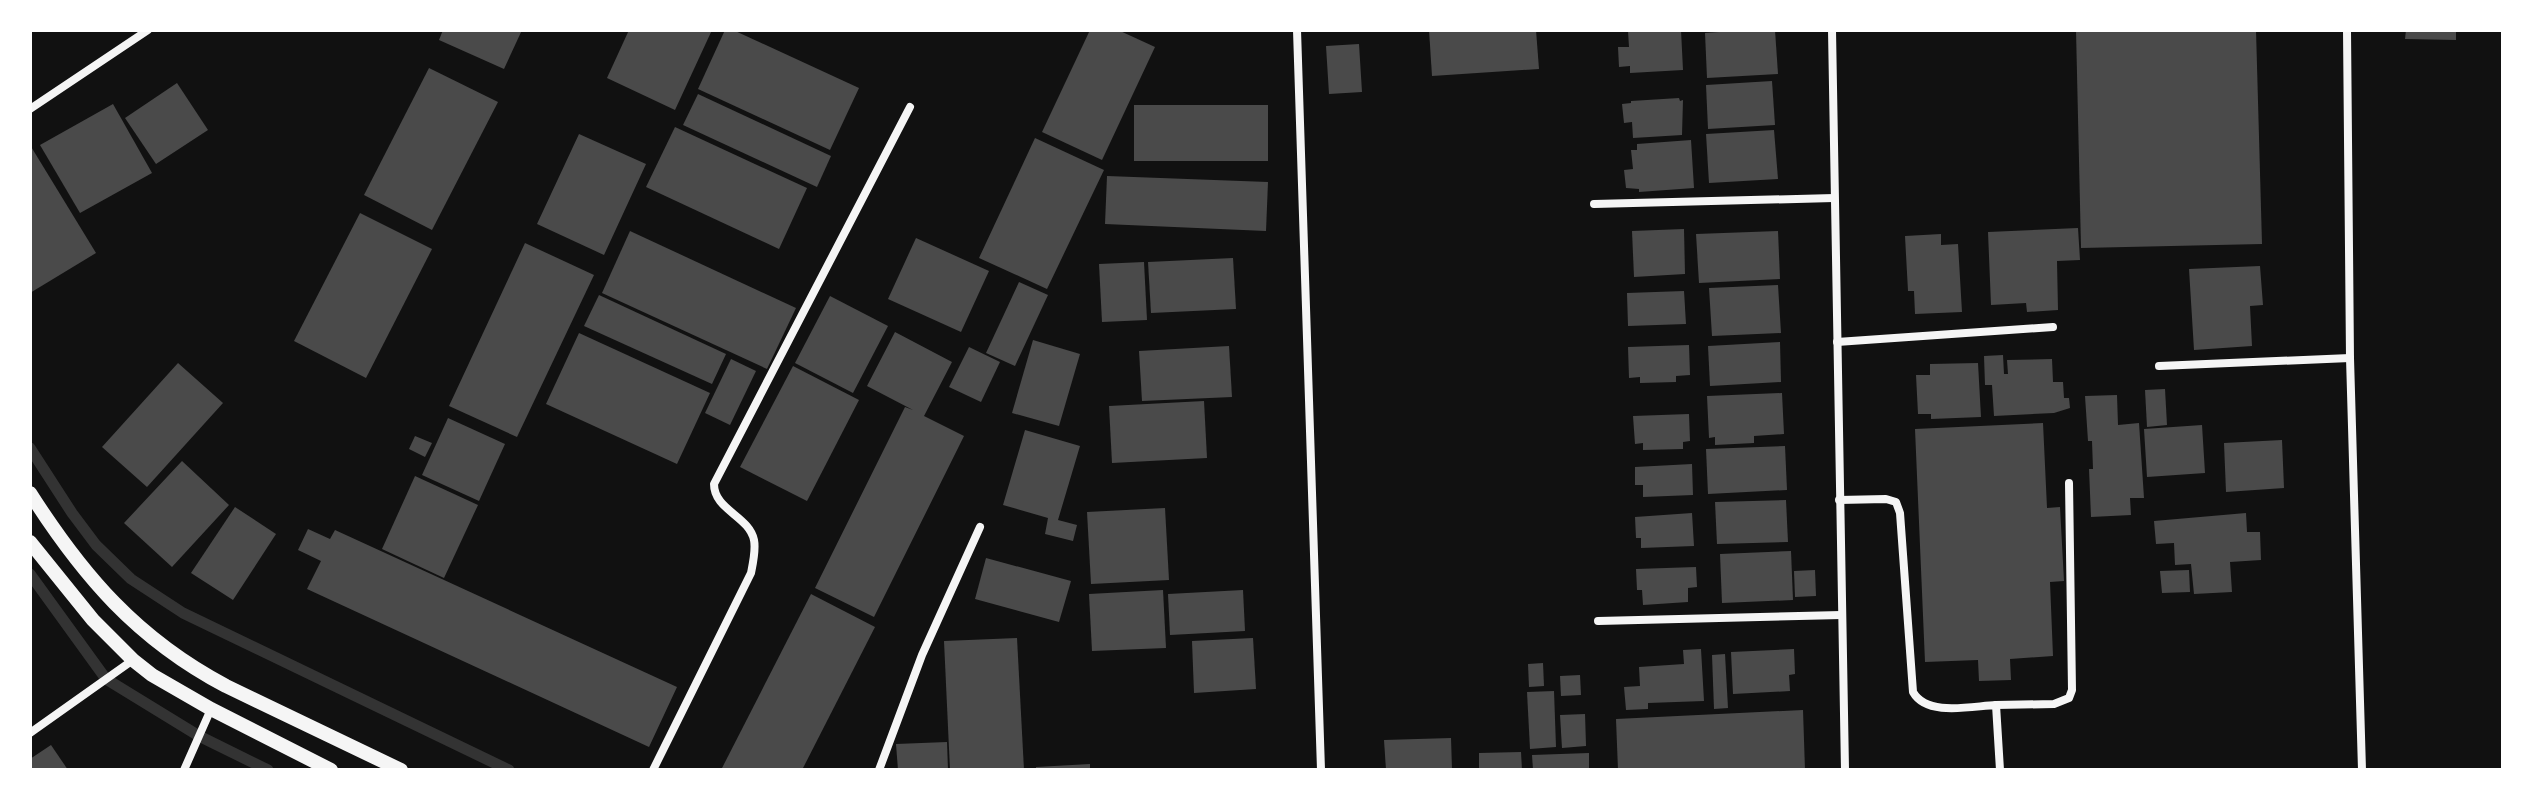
<svg xmlns="http://www.w3.org/2000/svg" width="2533" height="800" font-family="'Source Sans 3',sans-serif">
<rect width="100%" height="100%" fill="#111"/>
<g fill="none" stroke-linecap="round" stroke-linejoin="round">
<!-- stream -->
<g stroke="#333" stroke-width="11">
<polyline points="30,448 72,513 96,545 131,579 183,613 509,770"/>
<polyline points="30,574 106,679 199,736 268,770"/>
</g>
</g>
<!-- building -->
<g fill="#4a4a4a">
<polygon points="443,30 522,30 504,69 439,40"/>
<polygon points="629,30 712,30 675,110 607,78"/>
<polygon points="725,30 733,30 859,88 830,150 698,89"/>
<polygon points="1090,30 1118,30 1155,47 1102,160 1042,132"/>
<polygon points="1429,30 1536,30 1539,69 1432,76"/>
<polygon points="1681,30 1683,70 1630,73 1630,66 1619,67 1618,47 1629,47 1628,31"/>
<polygon points="1747,30 1775,30 1778,74 1707,78 1705,33"/>
<polygon points="2076,30 2256,30 2262,244 2081,248"/>
<polygon points="2406,30 2456,30 2456,40 2405,39"/>
<polygon points="1359,44 1362,92 1329,94 1326,46"/>
<polygon points="429,68 498,102 432,230 364,195"/>
<polygon points="1772,81 1775,125 1708,129 1706,85"/>
<polygon points="177,83 208,130 156,164 125,118"/>
<polygon points="698,94 831,156 817,187 683,125"/>
<polygon points="1679,98 1680,101 1683,100 1682,135 1633,138 1632,122 1624,123 1622,104 1631,103 1631,101"/>
<polygon points="113,104 152,173 80,213 40,145"/>
<rect x="1134" y="105" width="134" height="56"/>
<polygon points="675,127 807,188 779,249 646,187"/>
<polygon points="1774,130 1778,179 1709,183 1706,134"/>
<polygon points="579,134 646,164 604,255 537,224"/>
<polygon points="1035,138 1104,170 1047,289 979,258"/>
<polygon points="1691,140 1694,188 1639,192 1639,189 1626,188 1624,170 1633,169 1631,150 1637,150 1637,144"/>
<polygon points="30,145 96,253 30,293"/>
<polygon points="1107,176 1268,182 1266,231 1105,224"/>
<polygon points="360,213 432,249 366,378 294,341"/>
<polygon points="2078,228 2080,260 2057,261 2058,310 2027,312 2026,303 1991,305 1988,232"/>
<polygon points="1684,229 1685,274 1634,277 1632,231"/>
<polygon points="630,231 796,308 767,369 602,293"/>
<polygon points="1778,231 1780,279 1699,283 1696,234"/>
<polygon points="1941,234 1941,245 1958,244 1962,312 1915,314 1914,291 1908,291 1905,236"/>
<polygon points="916,238 989,271 961,332 888,299"/>
<polygon points="525,243 594,275 517,437 449,406"/>
<polygon points="1233,258 1236,309 1151,313 1148,262"/>
<polygon points="1144,262 1147,320 1102,322 1099,264"/>
<polygon points="2260,266 2263,305 2250,306 2252,346 2194,350 2189,269"/>
<polygon points="1019,282 1048,295 1015,366 986,353"/>
<polygon points="1778,285 1781,333 1712,336 1709,288"/>
<polygon points="1684,291 1686,324 1628,326 1627,293"/>
<polygon points="599,295 726,354 712,384 584,326"/>
<polygon points="830,296 888,326 853,393 795,363"/>
<polygon points="895,332 952,362 924,416 964,436 874,617 815,588 905,407 913,410 867,386"/>
<polygon points="579,333 710,393 677,464 546,404"/>
<polygon points="1033,340 1080,354 1059,426 1012,413"/>
<polygon points="1780,342 1781,382 1710,386 1708,346"/>
<polygon points="1689,345 1690,375 1676,376 1676,382 1640,383 1640,377 1629,378 1628,347"/>
<polygon points="1229,346 1232,397 1142,401 1139,351"/>
<polygon points="969,347 1000,362 981,402 949,387"/>
<polygon points="2003,355 2004,374 2008,374 2007,360 2052,359 2053,382 2063,382 2064,398 2069,398 2070,408 2054,413 1994,416 1992,385 1985,385 1984,356"/>
<polygon points="731,359 756,371 730,425 705,413"/>
<polygon points="178,363 223,403 147,487 102,447"/>
<polygon points="1978,363 1981,417 1931,419 1931,414 1918,414 1916,375 1930,375 1930,364"/>
<polygon points="793,366 859,400 807,501 740,467"/>
<polygon points="2165,389 2167,425 2147,427 2145,390"/>
<polygon points="1782,393 1784,434 1754,436 1754,443 1715,445 1715,437 1709,438 1707,396"/>
<polygon points="2117,395 2118,425 2139,423 2144,498 2130,498 2131,515 2091,517 2089,469 2093,469 2092,441 2088,441 2085,396"/>
<polygon points="1204,401 1207,458 1112,463 1109,406"/>
<polygon points="1689,414 1690,441 1683,442 1683,449 1643,450 1643,443 1635,444 1633,416"/>
<polygon points="448,418 505,444 479,501 422,475"/>
<polygon points="2043,423 2047,508 2060,507 2064,581 2050,582 2053,656 2010,659 2011,680 1979,681 1978,660 1925,662 1915,429"/>
<polygon points="2202,425 2205,473 2147,477 2144,429"/>
<polygon points="1025,430 1080,446 1058,520 1077,525 1073,541 1045,534 1048,518 1003,505"/>
<polygon points="415,436 432,443 425,457 409,449"/>
<polygon points="2282,440 2284,488 2226,492 2224,443"/>
<polygon points="1785,446 1787,490 1708,494 1706,449"/>
<polygon points="182,461 229,505 172,567 124,523"/>
<polygon points="1692,464 1693,495 1643,497 1643,485 1635,485 1635,467"/>
<polygon points="415,476 478,505 444,578 382,549"/>
<polygon points="1786,500 1788,542 1717,544 1715,502"/>
<polygon points="235,507 276,534 233,600 191,573"/>
<polygon points="1165,508 1169,580 1091,584 1087,512"/>
<polygon points="1692,513 1694,546 1641,548 1641,538 1636,538 1635,517"/>
<polygon points="2246,513 2247,532 2260,532 2261,560 2230,562 2232,592 2194,594 2191,564 2175,565 2174,543 2156,544 2154,521"/>
<polygon points="308,529 330,539 335,530 677,687 649,747 307,589 321,561 298,550"/>
<polygon points="1791,551 1793,600 1722,603 1720,554"/>
<polygon points="986,558 1071,581 1059,622 975,599"/>
<polygon points="1696,567 1697,587 1688,588 1688,602 1643,605 1642,590 1637,590 1636,569"/>
<polygon points="1815,570 1816,596 1795,597 1794,571"/>
<polygon points="2189,570 2190,592 2162,593 2160,571"/>
<polygon points="1163,590 1166,648 1092,651 1089,594"/>
<polygon points="1243,590 1245,631 1170,635 1168,594"/>
<polygon points="811,594 875,627 802,770 721,770"/>
<polygon points="1017,638 1024,770 950,770 944,641"/>
<polygon points="1253,638 1256,689 1194,693 1192,641"/>
<polygon points="1701,649 1704,701 1648,703 1648,709 1626,710 1624,687 1640,686 1639,667 1684,664 1683,650"/>
<polygon points="1794,649 1795,674 1789,675 1790,691 1733,694 1731,652"/>
<polygon points="1725,654 1728,708 1714,709 1712,655"/>
<polygon points="1543,663 1544,686 1529,687 1528,664"/>
<polygon points="1580,675 1581,695 1561,696 1560,676"/>
<polygon points="1554,691 1556,747 1530,749 1527,692"/>
<polygon points="1803,710 1805,770 1618,770 1616,719"/>
<polygon points="1585,714 1586,746 1562,748 1560,715"/>
<polygon points="1451,738 1452,770 1386,770 1384,740"/>
<polygon points="947,742 948,770 898,770 896,744"/>
<polygon points="51,745 68,770 30,770 30,759"/>
<polygon points="1521,752 1522,770 1479,770 1479,753"/>
<polygon points="1589,753 1589,770 1533,770 1532,755"/>
<polygon points="1090,764 1090,770 1036,770 1036,767"/>
</g>
<g fill="none" stroke-linecap="round" stroke-linejoin="round">
<!-- minor -->
<g stroke="#f5f5f5" stroke-width="8">
<polyline points="1297,30 1321,770"/>
<polyline points="1832,30 1845,770"/>
<polyline points="2347,30 2350,358 2362,770"/>
<polyline points="30,109 148,30"/>
<polyline points="1594,204 1834,198"/>
<polyline points="1837,342 2053,327"/>
<polyline points="2159,366 2350,358"/>
<path d="M1839,500L1886,499L1896,502L1900,513L1913,692C1927,717 1972,706 1996,705L2000,770"/>
<polyline points="1598,621 1841,615"/>
<polyline points="1996,705 2054,704 2069,698 2072,690 2069,483"/>
<polyline points="30,733 133,660"/>
<polyline points="184,770 211,709"/>
<path d="M653,770L751,573C753,563 756,550 754,540C749,516 714,510 714,484L910,107"/>
<polyline points="879,770 922,655 980,527"/>
</g>
<!-- tertiary -->
<g stroke="#f5f5f5" stroke-width="14">
<path d="M30,493C83,576 137,639 226,686L401,770"/>
<polyline points="30,542 93,620 133,660 152,675 211,709 331,770"/>
</g>
</g>
<!-- border -->
<rect width="2533" height="800" fill="none" stroke="#ffffff" stroke-width="64"/>
</svg>
